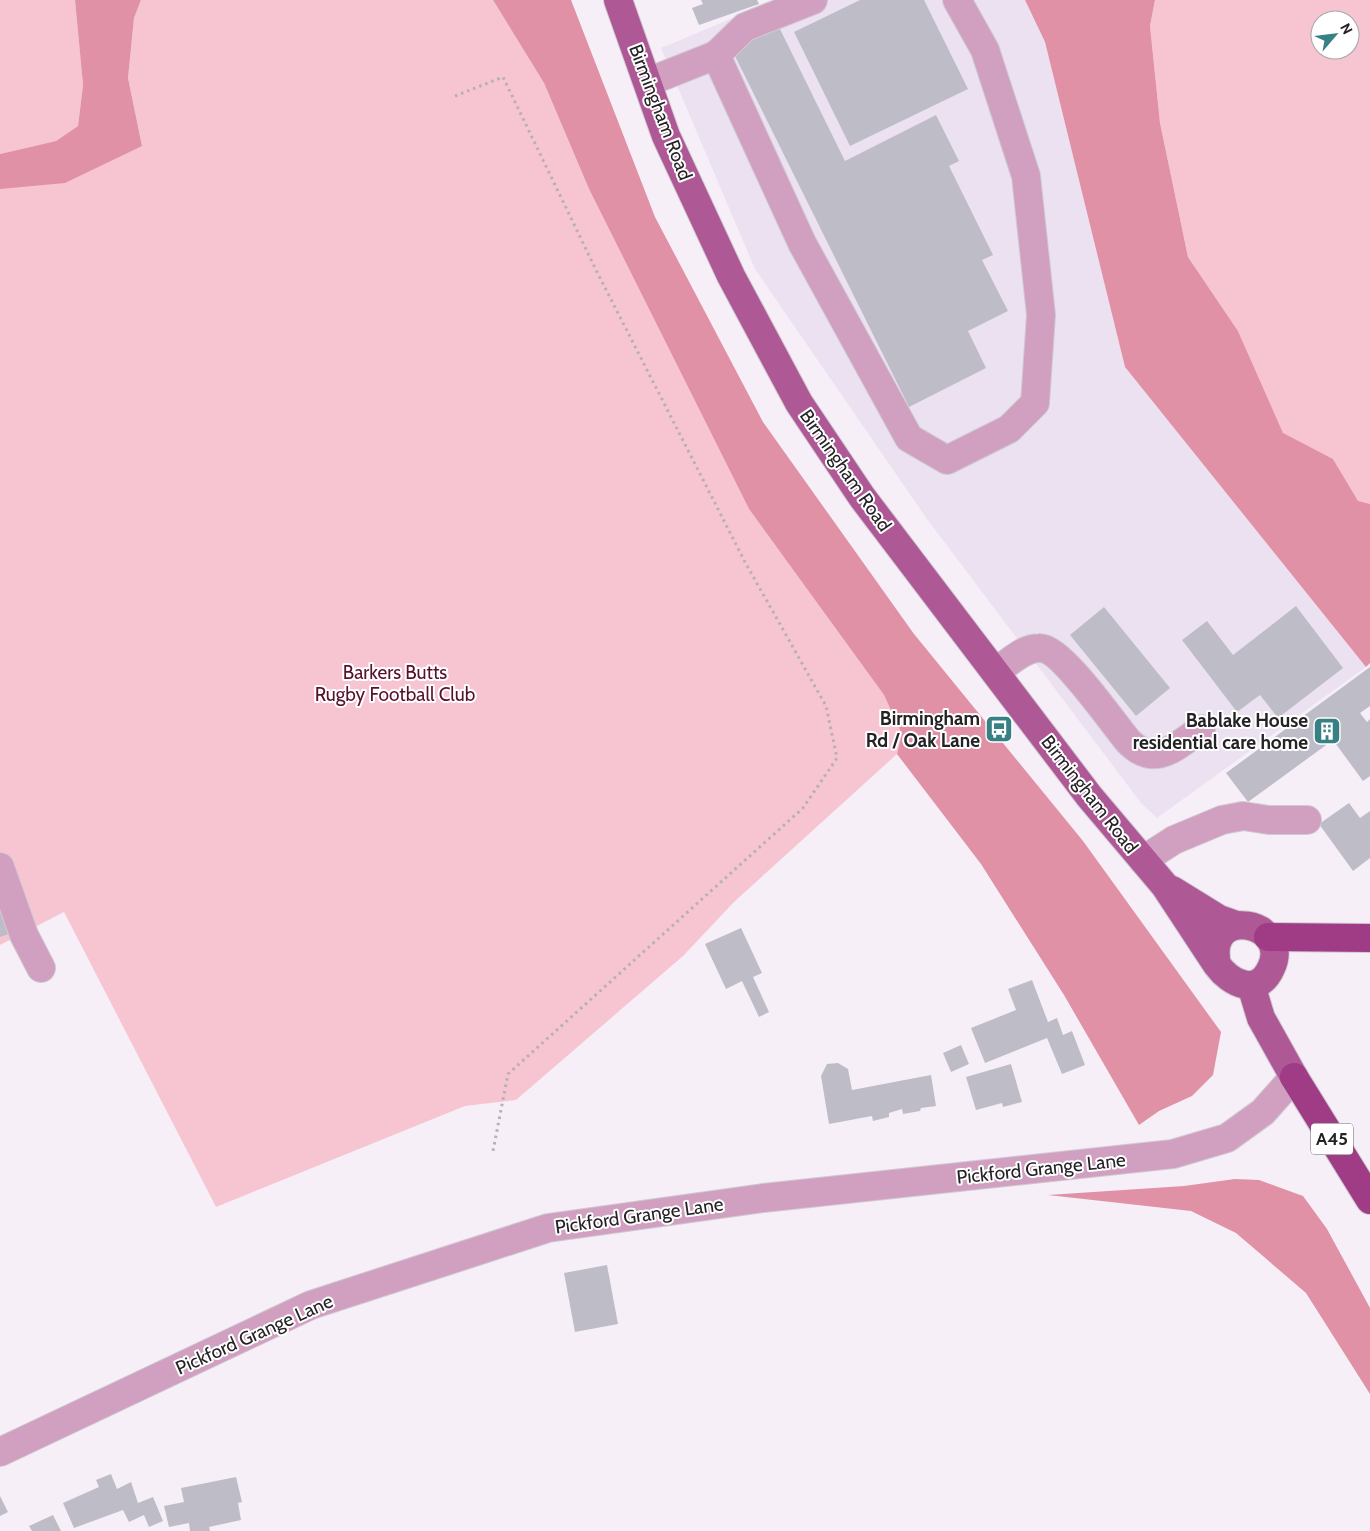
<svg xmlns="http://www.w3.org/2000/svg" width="1370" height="1531" font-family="Cabin,sans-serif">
<rect width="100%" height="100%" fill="#f6eff8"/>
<!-- built -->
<polygon fill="#ece1f0" points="776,0 1025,0 1045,42 1125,367 1366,667 1157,818 1141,803 927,519 755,269 661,48"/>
<!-- green -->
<g fill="#f7c5d1" fill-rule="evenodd">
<polygon points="0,0 75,0 83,85 78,126 56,141 0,154"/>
<polygon points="141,0 493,0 544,83 589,189 749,509 884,695 903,734 897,754 734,902 683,956 516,1100 465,1106 216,1207 64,912 0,945 0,189 142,146 128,78 134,18"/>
<path d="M1155,0H1370V504L1358,502L1333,459L1283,434L1238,331L1188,257L1160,123L1150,26ZM1320,20H1350V50H1320Z"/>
</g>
<!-- forest -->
<g fill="#e091a6">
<polygon points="75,0 141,0 134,18 128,78 142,146 65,183 0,189 0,154 56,141 78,126 83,85"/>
<polygon points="493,0 571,0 655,217 763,422 914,634 1083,841 1221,1032 1213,1075 1192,1096 1159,1111 1139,1125 1064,995 981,864 897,754 902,734 884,695 749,509 589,189 544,83"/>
<polygon points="1025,0 1155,0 1150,26 1160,123 1188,257 1238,331 1283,433 1333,459 1358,501 1370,504 1370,663 1366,667 1125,367 1045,42"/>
<polygon points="1235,1179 1259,1180 1303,1196 1327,1229 1370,1308 1370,1394 1306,1293 1236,1233 1191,1211 1048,1195 1184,1186"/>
</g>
<!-- building -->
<g fill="#bebdc7">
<polygon points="701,0 757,0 759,4 699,25 692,8 703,4"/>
<polygon points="860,0 924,0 968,89 850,146 794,32"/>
<polygon points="777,23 845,161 936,115 959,161 949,166 993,255 982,260 1008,311 968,331 986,368 909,407 730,46"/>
<polygon points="1296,606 1343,668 1278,718 1260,695 1237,712 1182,640 1207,621 1233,655"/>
<polygon points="1104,607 1170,688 1136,716 1070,635"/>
<polygon points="1370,667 1370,706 1360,713 1367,722 1370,719 1370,776 1363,781 1333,740 1248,802 1226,773"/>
<polygon points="1349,803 1360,818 1370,811 1370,858 1353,871 1319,824"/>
<polygon points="0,893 15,932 0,937"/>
<polygon points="741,928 762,973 753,977 769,1012 759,1017 742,981 726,989 705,944"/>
<polygon points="1032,980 1048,1022 1057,1018 1063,1035 1072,1031 1085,1065 1062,1074 1047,1038 985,1063 971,1028 1016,1010 1008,989"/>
<polygon points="961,1045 969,1064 951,1072 943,1053"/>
<polygon points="838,1063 848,1069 852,1090 931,1075 936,1106 921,1108 920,1111 903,1114 902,1109 889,1113 889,1117 873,1121 872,1116 829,1124 821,1076 827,1064"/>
<polygon points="1011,1064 1022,1102 1003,1107 1002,1103 976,1110 966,1077"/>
<polygon points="607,1265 618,1324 575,1332 564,1273"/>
<polygon points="111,1474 117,1489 131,1482 138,1503 153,1497 163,1521 149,1527 144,1515 129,1522 123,1510 74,1528 63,1503 99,1487 96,1480"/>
<polygon points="236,1477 242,1502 238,1503 241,1520 209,1527 210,1531 190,1531 189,1523 169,1527 164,1506 184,1502 181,1488"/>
<polygon points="0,1496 8,1512 0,1516"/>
<polygon points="53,1515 61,1531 32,1531 29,1526"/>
</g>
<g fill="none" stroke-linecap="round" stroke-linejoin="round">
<!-- minor casing -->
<g stroke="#d0cad2" stroke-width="30">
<g id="minor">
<polyline points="716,55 745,27 813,0"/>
<polyline points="648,82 716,55 802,243 909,438 947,460 1009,429 1035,403 1041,315 1026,176 985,50 957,0"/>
<path d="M995,672C1008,664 1023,648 1039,648C1061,647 1112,722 1128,741C1155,769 1175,747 1201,729"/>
<polyline points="1143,860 1174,840 1222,820 1243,816 1269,820 1307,820"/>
<polyline points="0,867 24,935 41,968"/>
<polyline points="0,1452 311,1305 548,1228 763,1198 1173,1154 1227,1138 1263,1112 1294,1077"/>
</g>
</g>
<!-- major casing -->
<g stroke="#d0cad2" stroke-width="30">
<g id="major">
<path d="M618,0L666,136L731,276L799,403L862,497L1089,796L1165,886L1217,965C1231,984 1258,997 1271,968C1293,922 1204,902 1217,965"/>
<polyline points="1172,890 1219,919 1236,925"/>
<polyline points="1251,985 1261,1018 1294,1077"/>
</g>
</g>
<!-- highway casing -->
<g stroke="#d0cad2" stroke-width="30">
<g id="highway">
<polyline points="1268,937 1370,938"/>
<polyline points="1294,1077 1370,1200"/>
</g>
</g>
<!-- path -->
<polyline stroke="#b5afb7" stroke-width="3" stroke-dasharray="2.5 4" stroke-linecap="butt" points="455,96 503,77 596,270 745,562 826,706 837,758 803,808 508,1074 493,1151"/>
<!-- minor -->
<use href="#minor" stroke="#d1a0c1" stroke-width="28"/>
<!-- major -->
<use href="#major" stroke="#af5896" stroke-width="28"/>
<!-- highway -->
<use href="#highway" stroke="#a03b86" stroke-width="28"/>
</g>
<!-- icons -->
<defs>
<g id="bus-square" transform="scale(1.4375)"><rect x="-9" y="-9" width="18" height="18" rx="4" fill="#378085" stroke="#fff"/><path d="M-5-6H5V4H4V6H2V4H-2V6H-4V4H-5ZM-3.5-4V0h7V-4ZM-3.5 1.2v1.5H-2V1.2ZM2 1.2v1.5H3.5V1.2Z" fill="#fff"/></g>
<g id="building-square" transform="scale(1.4375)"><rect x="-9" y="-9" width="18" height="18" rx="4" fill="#378085" stroke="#fff"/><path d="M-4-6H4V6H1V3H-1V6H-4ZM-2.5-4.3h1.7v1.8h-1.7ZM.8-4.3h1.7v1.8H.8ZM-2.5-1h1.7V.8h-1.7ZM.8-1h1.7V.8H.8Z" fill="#fff"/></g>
</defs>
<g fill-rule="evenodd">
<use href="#bus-square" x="999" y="729"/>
<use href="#building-square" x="1327" y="731"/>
</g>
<g text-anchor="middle" stroke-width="4" stroke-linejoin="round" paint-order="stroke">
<!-- shield labels -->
<rect fill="#fff" stroke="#666466" stroke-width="1" x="1311" y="1123.5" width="42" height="31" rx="4"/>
<g font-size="18" font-weight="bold" fill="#242225">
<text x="1332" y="1145">A45</text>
</g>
<!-- street labels -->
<g font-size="19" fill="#242225" stroke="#fff">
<text transform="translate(661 112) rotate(69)" y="7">Birmingham Road</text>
<text transform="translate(846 470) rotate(55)" y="7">Birmingham Road</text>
<text transform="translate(1090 794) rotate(52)" y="7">Birmingham Road</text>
<text transform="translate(1041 1168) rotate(-6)" y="7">Pickford Grange Lane</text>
<text transform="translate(639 1215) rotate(-8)" y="7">Pickford Grange Lane</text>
<text transform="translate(254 1334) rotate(-24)" y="7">Pickford Grange Lane</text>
</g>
<!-- park labels -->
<g font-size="19" fill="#57112c" stroke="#fff">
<text x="395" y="679">Barkers Butts<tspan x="395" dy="22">Rugby Football Club</tspan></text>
</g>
<!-- poi labels -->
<g font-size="19" font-weight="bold" fill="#242225" stroke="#fff" text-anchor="end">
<text x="980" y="725">Birmingham<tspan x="980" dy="22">Rd / Oak Lane</tspan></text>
<text x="1308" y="727">Bablake House<tspan x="1308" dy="22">residential care home</tspan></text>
</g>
</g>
<!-- north arrow -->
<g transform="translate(1335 35) rotate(62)"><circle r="24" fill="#ffffff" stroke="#a7a7a8"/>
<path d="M0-4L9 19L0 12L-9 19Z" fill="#378085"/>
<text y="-8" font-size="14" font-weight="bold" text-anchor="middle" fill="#242225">N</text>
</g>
</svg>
